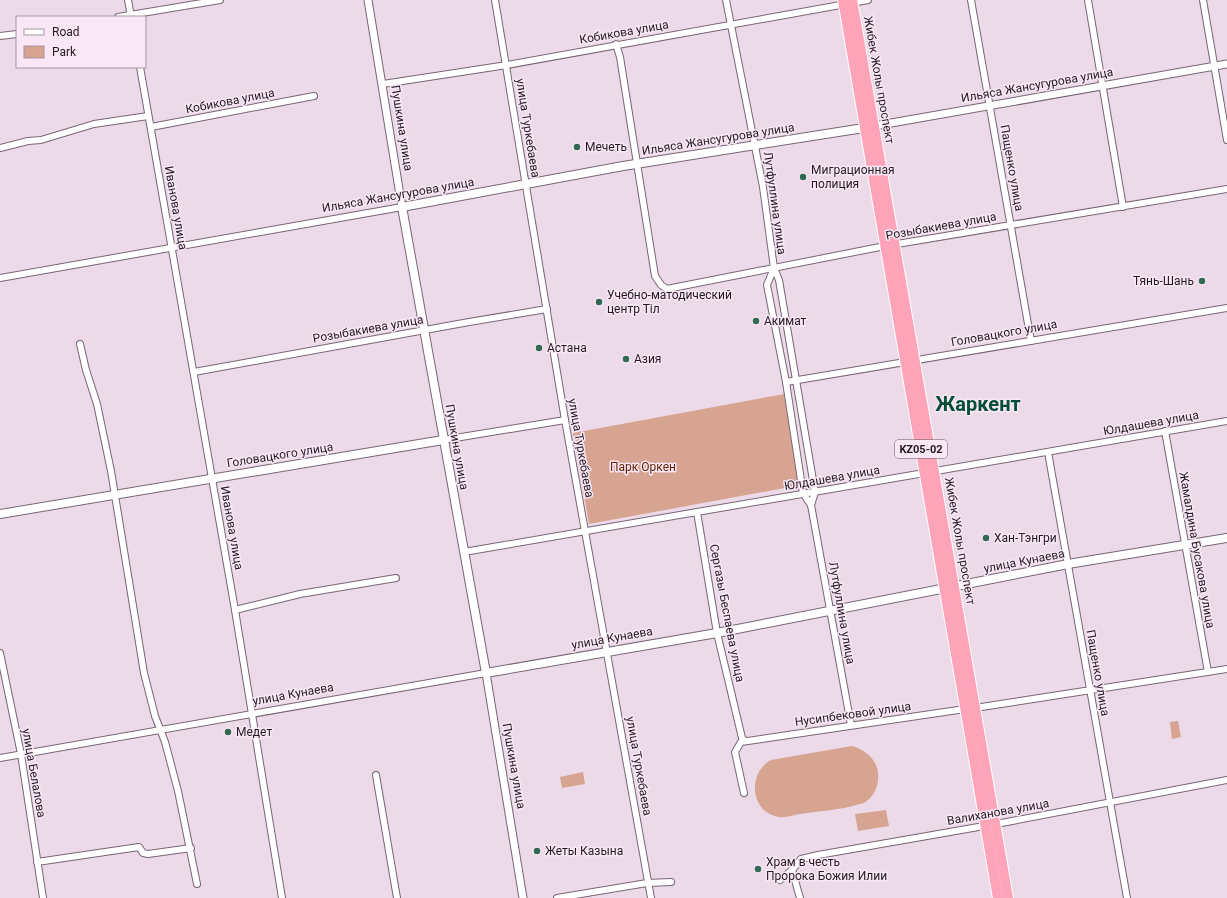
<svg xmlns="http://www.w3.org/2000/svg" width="1227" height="898" font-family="Roboto,sans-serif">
<rect width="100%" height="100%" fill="#eddae9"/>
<!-- green -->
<g fill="#d7a491">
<polygon points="784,394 801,485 589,524 573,433"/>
<polygon points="1178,721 1181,737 1172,739 1170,722"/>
<path d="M852,746C864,749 877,759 878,773C879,783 876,793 868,800C866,802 863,804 860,804C841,810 819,811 800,814C794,815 785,818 779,817C750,813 747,773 771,760Z"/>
<polygon points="583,772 585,784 562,788 560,777"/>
<polygon points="886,810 889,826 858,831 855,814"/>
</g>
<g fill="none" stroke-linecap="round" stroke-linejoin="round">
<!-- minor casing -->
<g stroke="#776674" stroke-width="8">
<g id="minor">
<polyline points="128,0 131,17"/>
<polyline points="495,0 565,420 651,898"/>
<polyline points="726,0 763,187 774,268 779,280 815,492 811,505"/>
<polyline points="971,0 1031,341"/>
<polyline points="1088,0 1123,207"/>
<polyline points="1203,0 1227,140"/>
<polyline points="118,17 220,0"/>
<polyline points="0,36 17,34"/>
<polyline points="616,44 620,57 655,276 661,285 667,289 885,246 1227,189"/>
<polyline points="140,67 235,610 282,898"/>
<polyline points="383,84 507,65 868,0"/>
<polyline points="151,127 314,96"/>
<polyline points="0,148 28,141 41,140 94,124 148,116"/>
<polyline points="774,268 767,285 786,382 803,493 811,505 851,725"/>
<polyline points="0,278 402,207"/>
<polyline points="80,344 86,370 97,404 111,471 144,673 155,716 165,742 178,791 197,884"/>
<polyline points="194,372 469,322 547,309"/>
<polyline points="786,382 1227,308"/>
<polyline points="1165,431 1208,672"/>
<polyline points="443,440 565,420"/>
<polyline points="1048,452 1127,898"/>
<polyline points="697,512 717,633 742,738 745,741"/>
<polyline points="464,552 1227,421"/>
<polyline points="235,610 300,594 396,578"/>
<polyline points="0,653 21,754 43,898"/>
<polyline points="975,708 1227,669"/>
<polyline points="0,758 486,673"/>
<polyline points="376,775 397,898"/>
<polyline points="744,793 735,752 741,742 965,709"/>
<polyline points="37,862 139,847 143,853 148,854 191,848"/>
<polyline points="792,870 800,898"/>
<polyline points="780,880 792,870 801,859 818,855 1007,822 1227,780"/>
<polyline points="557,898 647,883 671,882"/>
</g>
</g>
<!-- tertiary casing -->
<g stroke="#776674" stroke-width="9">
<g id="tertiary">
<polyline points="368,0 402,207"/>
<polyline points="874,126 1227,64"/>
<polyline points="486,673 523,898"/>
</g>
</g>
<!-- secondary casing -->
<g stroke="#776674" stroke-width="10">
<g id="secondary">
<polyline points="870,127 623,166 402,207 486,673 717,633 1068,564 1227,538"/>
<polyline points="0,514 443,440"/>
</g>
</g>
<!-- trunk casing -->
<g stroke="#fff" stroke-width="12">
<g id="trunk">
<polyline points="843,0 998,898"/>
<polyline points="852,0 1008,898"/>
</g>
</g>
<!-- minor -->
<use href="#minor" stroke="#fff" stroke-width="6"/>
<!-- tertiary -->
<use href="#tertiary" stroke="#fff" stroke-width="7"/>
<!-- secondary -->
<use href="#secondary" stroke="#fff" stroke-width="8"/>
<!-- trunk -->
<use href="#trunk" stroke="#fea4b8" stroke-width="10"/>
</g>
<!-- markers -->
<g fill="#316a52" stroke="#fae7f6" stroke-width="1.5">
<circle cx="577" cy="147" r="4"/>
<circle cx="803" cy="177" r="4"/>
<circle cx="1202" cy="281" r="4"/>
<circle cx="599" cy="302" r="4"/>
<circle cx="756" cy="321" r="4"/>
<circle cx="539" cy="348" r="4"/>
<circle cx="626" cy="359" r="4"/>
<circle cx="986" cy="538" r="4"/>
<circle cx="228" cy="732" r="4"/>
<circle cx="537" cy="851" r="4"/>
<circle cx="758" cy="869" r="4"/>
</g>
<g text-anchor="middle" stroke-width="3" stroke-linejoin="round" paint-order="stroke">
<!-- shield labels -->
<rect fill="#fae7f6" stroke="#625860" stroke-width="1" x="895" y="440" width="52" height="18" rx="3"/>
<g font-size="11" font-weight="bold" fill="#211a20">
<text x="921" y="453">KZ05-02</text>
</g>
<!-- street labels -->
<g font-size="12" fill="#211a20" stroke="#fae7f6">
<text transform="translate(624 32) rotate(-10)" y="4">Кобикова улица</text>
<text transform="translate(879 80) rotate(80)" y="4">Жибек Жолы проспект</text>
<text transform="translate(1037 85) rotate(-10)" y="4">Ильяса Жансугурова улица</text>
<text transform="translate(230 101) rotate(-11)" y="4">Кобикова улица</text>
<text transform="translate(402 128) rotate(81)" y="4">Пушкина улица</text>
<text transform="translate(528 128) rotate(81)" y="4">улица Туркебаева</text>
<text transform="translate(718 139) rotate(-9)" y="4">Ильяса Жансугурова улица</text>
<text transform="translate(1012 168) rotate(80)" y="4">Пащенко улица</text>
<text transform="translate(398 195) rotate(-10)" y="4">Ильяса Жансугурова улица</text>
<text transform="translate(775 203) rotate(82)" y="4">Лутфуллина улица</text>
<text transform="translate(176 208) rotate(80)" y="4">Иванова улица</text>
<text transform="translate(941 226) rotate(-10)" y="4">Розыбакиева улица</text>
<text transform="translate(368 329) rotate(-10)" y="4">Розыбакиева улица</text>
<text transform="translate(1004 333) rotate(-10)" y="4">Головацкого улица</text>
<text transform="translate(1151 423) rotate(-10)" y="4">Юлдашева улица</text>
<text transform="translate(457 447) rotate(80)" y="4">Пушкина улица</text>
<text transform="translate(581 448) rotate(80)" y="4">улица Туркебаева</text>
<text transform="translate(280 455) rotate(-9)" y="4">Головацкого улица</text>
<text transform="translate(832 478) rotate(-10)" y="4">Юлдашева улица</text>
<text transform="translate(232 528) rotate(80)" y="4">Иванова улица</text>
<text transform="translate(960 541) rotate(80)" y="4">Жибек Жолы проспект</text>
<text transform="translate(1197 550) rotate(80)" y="4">Жамалдина Бусакова улица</text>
<text transform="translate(1024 561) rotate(-11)" y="4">улица Кунаева</text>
<text transform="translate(727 613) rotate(79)" y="4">Сергазы Беспаева улица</text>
<text transform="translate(842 613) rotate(80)" y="4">Лутфуллина улица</text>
<text transform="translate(612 638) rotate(-10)" y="4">улица Кунаева</text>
<text transform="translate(1098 673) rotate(80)" y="4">Пащенко улица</text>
<text transform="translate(293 694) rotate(-10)" y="4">улица Кунаева</text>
<text transform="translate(853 714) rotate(-8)" y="4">Нусипбековой улица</text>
<text transform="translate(514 766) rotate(80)" y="4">Пушкина улица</text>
<text transform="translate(639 766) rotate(80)" y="4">улица Туркебаева</text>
<text transform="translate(34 773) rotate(80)" y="4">улица Белалова</text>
<text transform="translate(998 812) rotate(-10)" y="4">Валиханова улица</text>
</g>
<!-- poi labels -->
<g font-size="12" fill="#211a20" stroke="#fae7f6" text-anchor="start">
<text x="585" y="151">Мечеть</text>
<text x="811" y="174">Миграционная<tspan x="811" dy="14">полиция</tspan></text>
<text x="1194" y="285" text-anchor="end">Тянь-Шань</text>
<text x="607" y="299">Учебно-матодический<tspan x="607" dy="14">центр Тіл</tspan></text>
<text x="764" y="325">Акимат</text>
<text x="547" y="352">Астана</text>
<text x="634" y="363">Азия</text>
<text x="994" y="542">Хан-Тэнгри</text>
<text x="236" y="736">Медет</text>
<text x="545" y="855">Жеты Казына</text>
<text x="766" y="866">Храм в честь<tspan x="766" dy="14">Пророка Божия Илии</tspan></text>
</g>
<!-- park labels -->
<g font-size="12" fill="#652204" stroke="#fae7f6">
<text x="643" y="471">Парк Оркен</text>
</g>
<!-- town labels -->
<g font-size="20" font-weight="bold" fill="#024f36" stroke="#fae7f6">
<text x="978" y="411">Жаркент</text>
</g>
</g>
<!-- legend -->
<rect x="16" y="16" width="130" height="52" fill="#fae7f6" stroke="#a395a0"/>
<rect x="24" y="29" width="20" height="6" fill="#ffffff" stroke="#a395a0"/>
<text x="52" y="36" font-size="12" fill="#211a20">Road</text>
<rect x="24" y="46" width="20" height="12" fill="#d7a491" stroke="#a395a0"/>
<text x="52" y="56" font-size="12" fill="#211a20">Park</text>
</svg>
